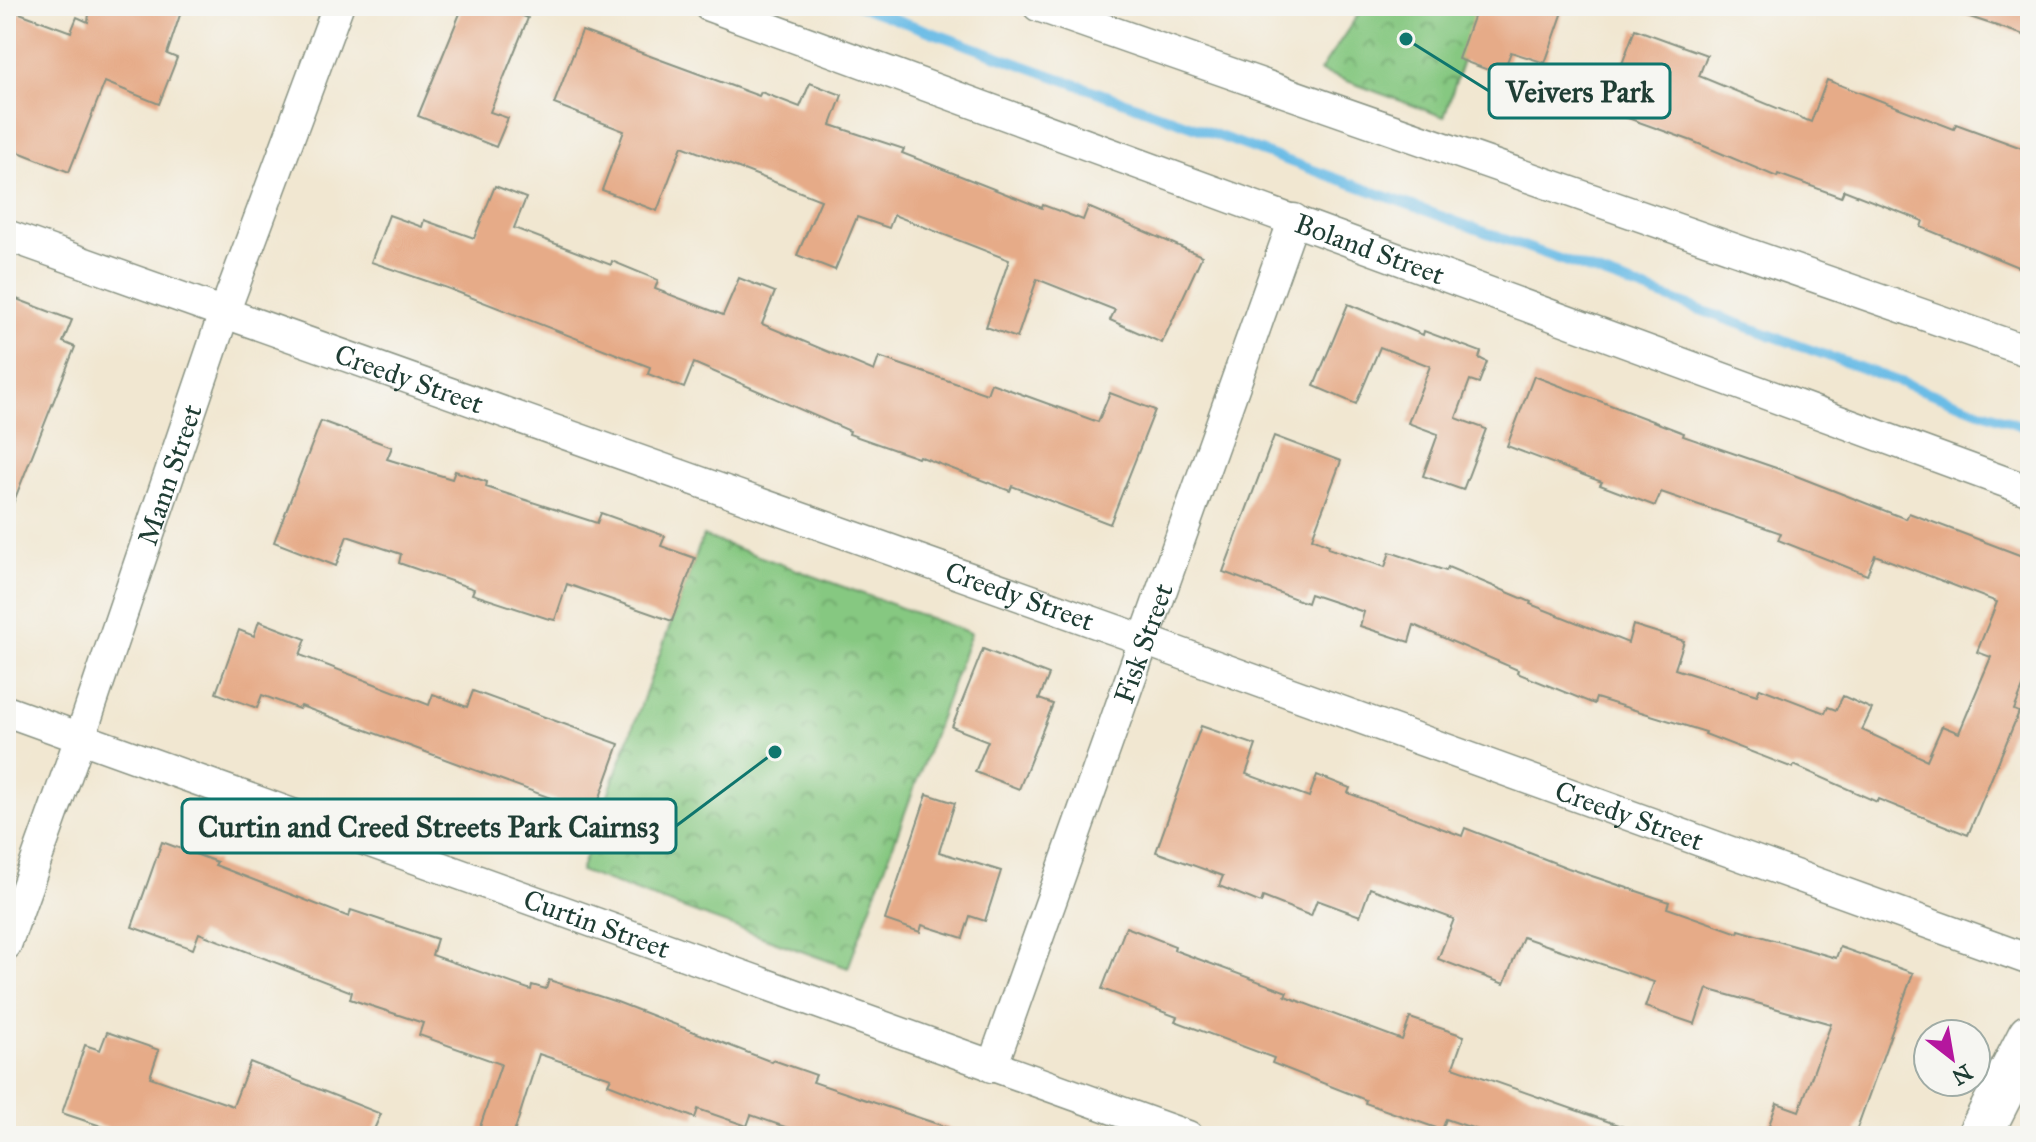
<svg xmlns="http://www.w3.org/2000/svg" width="2036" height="1142" font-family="'IM FELL Great Primer',serif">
<defs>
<pattern id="park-crowns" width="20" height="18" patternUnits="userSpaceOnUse" patternTransform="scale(2)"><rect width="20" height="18" fill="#86c881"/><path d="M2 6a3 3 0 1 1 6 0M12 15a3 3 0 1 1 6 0" fill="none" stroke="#6da46a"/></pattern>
</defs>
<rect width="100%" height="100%" fill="#f6f6f2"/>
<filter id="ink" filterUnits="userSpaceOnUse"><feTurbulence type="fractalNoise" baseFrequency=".0125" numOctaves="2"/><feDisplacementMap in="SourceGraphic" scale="16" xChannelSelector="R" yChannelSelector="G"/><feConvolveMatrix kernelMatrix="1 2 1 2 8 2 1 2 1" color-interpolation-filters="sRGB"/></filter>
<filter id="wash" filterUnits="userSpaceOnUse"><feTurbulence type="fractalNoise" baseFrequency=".006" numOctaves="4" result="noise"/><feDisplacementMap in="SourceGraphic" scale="32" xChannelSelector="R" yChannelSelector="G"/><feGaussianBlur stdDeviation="1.8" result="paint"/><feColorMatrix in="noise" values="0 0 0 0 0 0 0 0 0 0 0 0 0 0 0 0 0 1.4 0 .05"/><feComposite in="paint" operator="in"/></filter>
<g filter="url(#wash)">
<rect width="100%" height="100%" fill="#f1e7d1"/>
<!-- park -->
<g fill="url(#park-crowns)" stroke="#52825a" stroke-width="2">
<polygon points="1364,6 1481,6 1444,117 1320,71"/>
<polygon points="703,536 971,633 848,968 580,871"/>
</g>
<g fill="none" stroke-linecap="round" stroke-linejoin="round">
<!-- stream -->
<polyline stroke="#6abce6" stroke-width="10" points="859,6 2030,429"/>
</g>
<g id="blocks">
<!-- building -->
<g fill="#e6ab88">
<polygon points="90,6 183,6 167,54 177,58 159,104 105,82 69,172 6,147 6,8 71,32 77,17 88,22"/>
<polygon points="463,6 498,6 528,18 490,112 508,118 496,147 418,116"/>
<polygon points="1477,6 1565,6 1545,63 1511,52 1502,75 1458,59"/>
<polygon points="1953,6 2030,6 2030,37 1952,11"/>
<polygon points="1635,29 1707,55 1699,76 1811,122 1827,80 1954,129 1956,124 2030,151 2030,272 1921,227 1923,221 1844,190 1841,197 1778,174 1777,177 1692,141 1605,110"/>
<polygon points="582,31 759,96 761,92 800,107 810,83 842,95 831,125 904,149 902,153 1042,208 1043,205 1083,220 1088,207 1202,256 1162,343 1110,320 1115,310 1037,279 1017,338 986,327 1009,260 894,215 889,228 857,217 835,270 797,255 821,200 682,146 657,211 602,190 624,131 554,104"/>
<polygon points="495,186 526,198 514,228 611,265 612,261 658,280 655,289 723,315 739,278 775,292 762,324 874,371 879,357 987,394 991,383 1098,422 1110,393 1155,410 1110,524 1012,486 1010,491 919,456 918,458 849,434 850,431 694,363 684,388 648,374 650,367 447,288 371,262 389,215 422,227 424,220 474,238"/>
<polygon points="6,295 72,320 63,342 75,347 8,516 6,516"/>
<polygon points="1348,304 1423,335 1424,331 1481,352 1479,358 1487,362 1479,383 1470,380 1456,418 1486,429 1463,490 1423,476 1438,434 1408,423 1430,366 1380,347 1356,404 1314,386"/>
<polygon points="1534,376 1684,433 1683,436 1776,468 1906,519 1909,513 2030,559 2030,670 2014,710 2019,712 1968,835 1878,799 1877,802 1794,765 1793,768 1705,734 1706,732 1596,698 1594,704 1517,673 1518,670 1414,625 1409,642 1360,626 1364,612 1310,594 1307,603 1223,572 1274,436 1341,461 1312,538 1329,545 1328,548 1385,567 1390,552 1446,571 1448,567 1531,602 1530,604 1628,643 1633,625 1684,641 1675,669 1757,695 1760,688 1825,713 1828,707 1836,710 1843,696 1872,709 1862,730 1927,760 1942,726 1959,733 1991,657 1977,652 1997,602 1875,555 1867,575 1778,540 1781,533 1661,492 1655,506 1600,485 1602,482 1507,446"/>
<polygon points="321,421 392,447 387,459 452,479 455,471 487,482 486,487 597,523 601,513 665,536 661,546 695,558 672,621 567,584 555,620 546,618 472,594 474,589 399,563 401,554 347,536 336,566 274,542"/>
<polygon points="259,621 306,639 300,655 429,705 433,694 467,707 473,691 619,744 594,814 301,706 299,709 262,695 257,708 216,693 239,630 254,636"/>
<polygon points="983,649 1049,675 1039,699 1053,704 1019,789 975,772 988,741 952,727"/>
<polygon points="1201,726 1256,745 1246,774 1309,797 1317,775 1350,788 1348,793 1462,836 1465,828 1568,868 1669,902 1667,908 1738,933 1739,930 1836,958 1840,947 1913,973 1856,1131 1857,1136 1765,1136 1777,1103 1799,1111 1831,1024 1707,989 1695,1024 1645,1007 1654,982 1523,937 1504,984 1438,959 1454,919 1370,888 1360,916 1317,900 1311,916 1263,897 1261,903 1219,886 1223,876 1156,852"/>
<polygon points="927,794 955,803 939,852 1001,871 985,921 970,916 963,938 922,925 920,932 885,920"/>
<polygon points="162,842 217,862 215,865 349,917 351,910 437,939 432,955 531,990 532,985 546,989 549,980 617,1002 772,1062 773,1060 816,1075 813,1082 958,1131 957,1136 811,1136 751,1115 747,1126 698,1109 695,1118 608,1084 611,1078 539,1054 513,1136 477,1136 501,1064 419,1035 423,1023 350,999 352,992 199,933 193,949 132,927"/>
<polygon points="1126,927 1175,946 1174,950 1287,992 1285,996 1402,1040 1410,1018 1464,1036 1453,1067 1638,1132 1637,1136 1496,1136 1446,1119 1442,1130 1365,1103 1366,1100 1272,1063 1274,1058 1175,1021 1177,1017 1102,989"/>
<polygon points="107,1032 159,1050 150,1077 233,1106 250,1062 381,1114 371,1136 131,1136 62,1113 85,1045 100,1050"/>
</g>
</g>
</g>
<g filter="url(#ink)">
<use href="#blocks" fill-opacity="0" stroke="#889282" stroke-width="2"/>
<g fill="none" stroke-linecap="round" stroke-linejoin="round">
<!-- street casing -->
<g stroke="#889282" stroke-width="33">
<g id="street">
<path id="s1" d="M709,6L2030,491"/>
<polyline points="1038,6 2030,352"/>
<path id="s2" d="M6,235L1144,640L2030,960"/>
<path id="s3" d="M6,711L1188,1136"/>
<path id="s4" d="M6,945L80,738L224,313L338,6"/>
<path id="s5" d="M992,1067L1294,219"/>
</g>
</g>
<!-- secondary casing -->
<g stroke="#889282" stroke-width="47">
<polyline id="secondary" points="1979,1136 2030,1036"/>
</g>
<!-- street -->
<use href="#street" stroke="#fff" stroke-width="30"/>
<!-- secondary -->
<use href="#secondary" stroke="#fff" stroke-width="44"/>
</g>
</g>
<g text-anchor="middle" stroke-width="6" stroke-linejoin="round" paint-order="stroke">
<!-- street labels -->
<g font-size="28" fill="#1f3d34" stroke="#f6f6f2">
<text dy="10" stroke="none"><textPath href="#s1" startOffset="704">Boland Street</textPath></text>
<text dy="10" stroke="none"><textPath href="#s2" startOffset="428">Creedy Street</textPath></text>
<text dy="10" stroke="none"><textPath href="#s4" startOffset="498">Mann Street</textPath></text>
<text dy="10" stroke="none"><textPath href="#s2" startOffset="1076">Creedy Street</textPath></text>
<text dy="10" stroke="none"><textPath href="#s5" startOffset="450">Fisk Street</textPath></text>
<text dy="10" stroke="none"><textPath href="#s2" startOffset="1724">Creedy Street</textPath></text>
<text dy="10" stroke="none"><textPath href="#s3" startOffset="628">Curtin Street</textPath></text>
</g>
</g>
<!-- callouts -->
<path fill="none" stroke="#0f766e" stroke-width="3" d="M1406 39L1489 91M775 752L676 826"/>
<g fill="#0f766e" stroke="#f6f6f2" stroke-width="3">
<circle cx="1406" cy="39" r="8"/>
<circle cx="775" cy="752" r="8"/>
</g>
<g fill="#f6f6f2" stroke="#0f766e" stroke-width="3">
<rect x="1489" y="64" width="181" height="54" rx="8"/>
<rect x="182" y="799" width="494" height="54" rx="8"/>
</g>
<g font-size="30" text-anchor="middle" font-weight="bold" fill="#1f3d34">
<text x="1580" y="102">Veivers Park</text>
<text x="429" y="837">Curtin and Creed Streets Park Cairns3</text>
</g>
<!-- margin -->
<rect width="2036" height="1142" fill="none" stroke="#f6f6f2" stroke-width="32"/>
<!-- north arrow -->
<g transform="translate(1952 1058) rotate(149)"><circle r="38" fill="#f6f6f2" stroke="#a0aca6" stroke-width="2"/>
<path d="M0-6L14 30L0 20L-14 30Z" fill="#b5179e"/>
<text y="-12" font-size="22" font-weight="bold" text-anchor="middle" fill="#1f3d34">N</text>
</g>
</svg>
